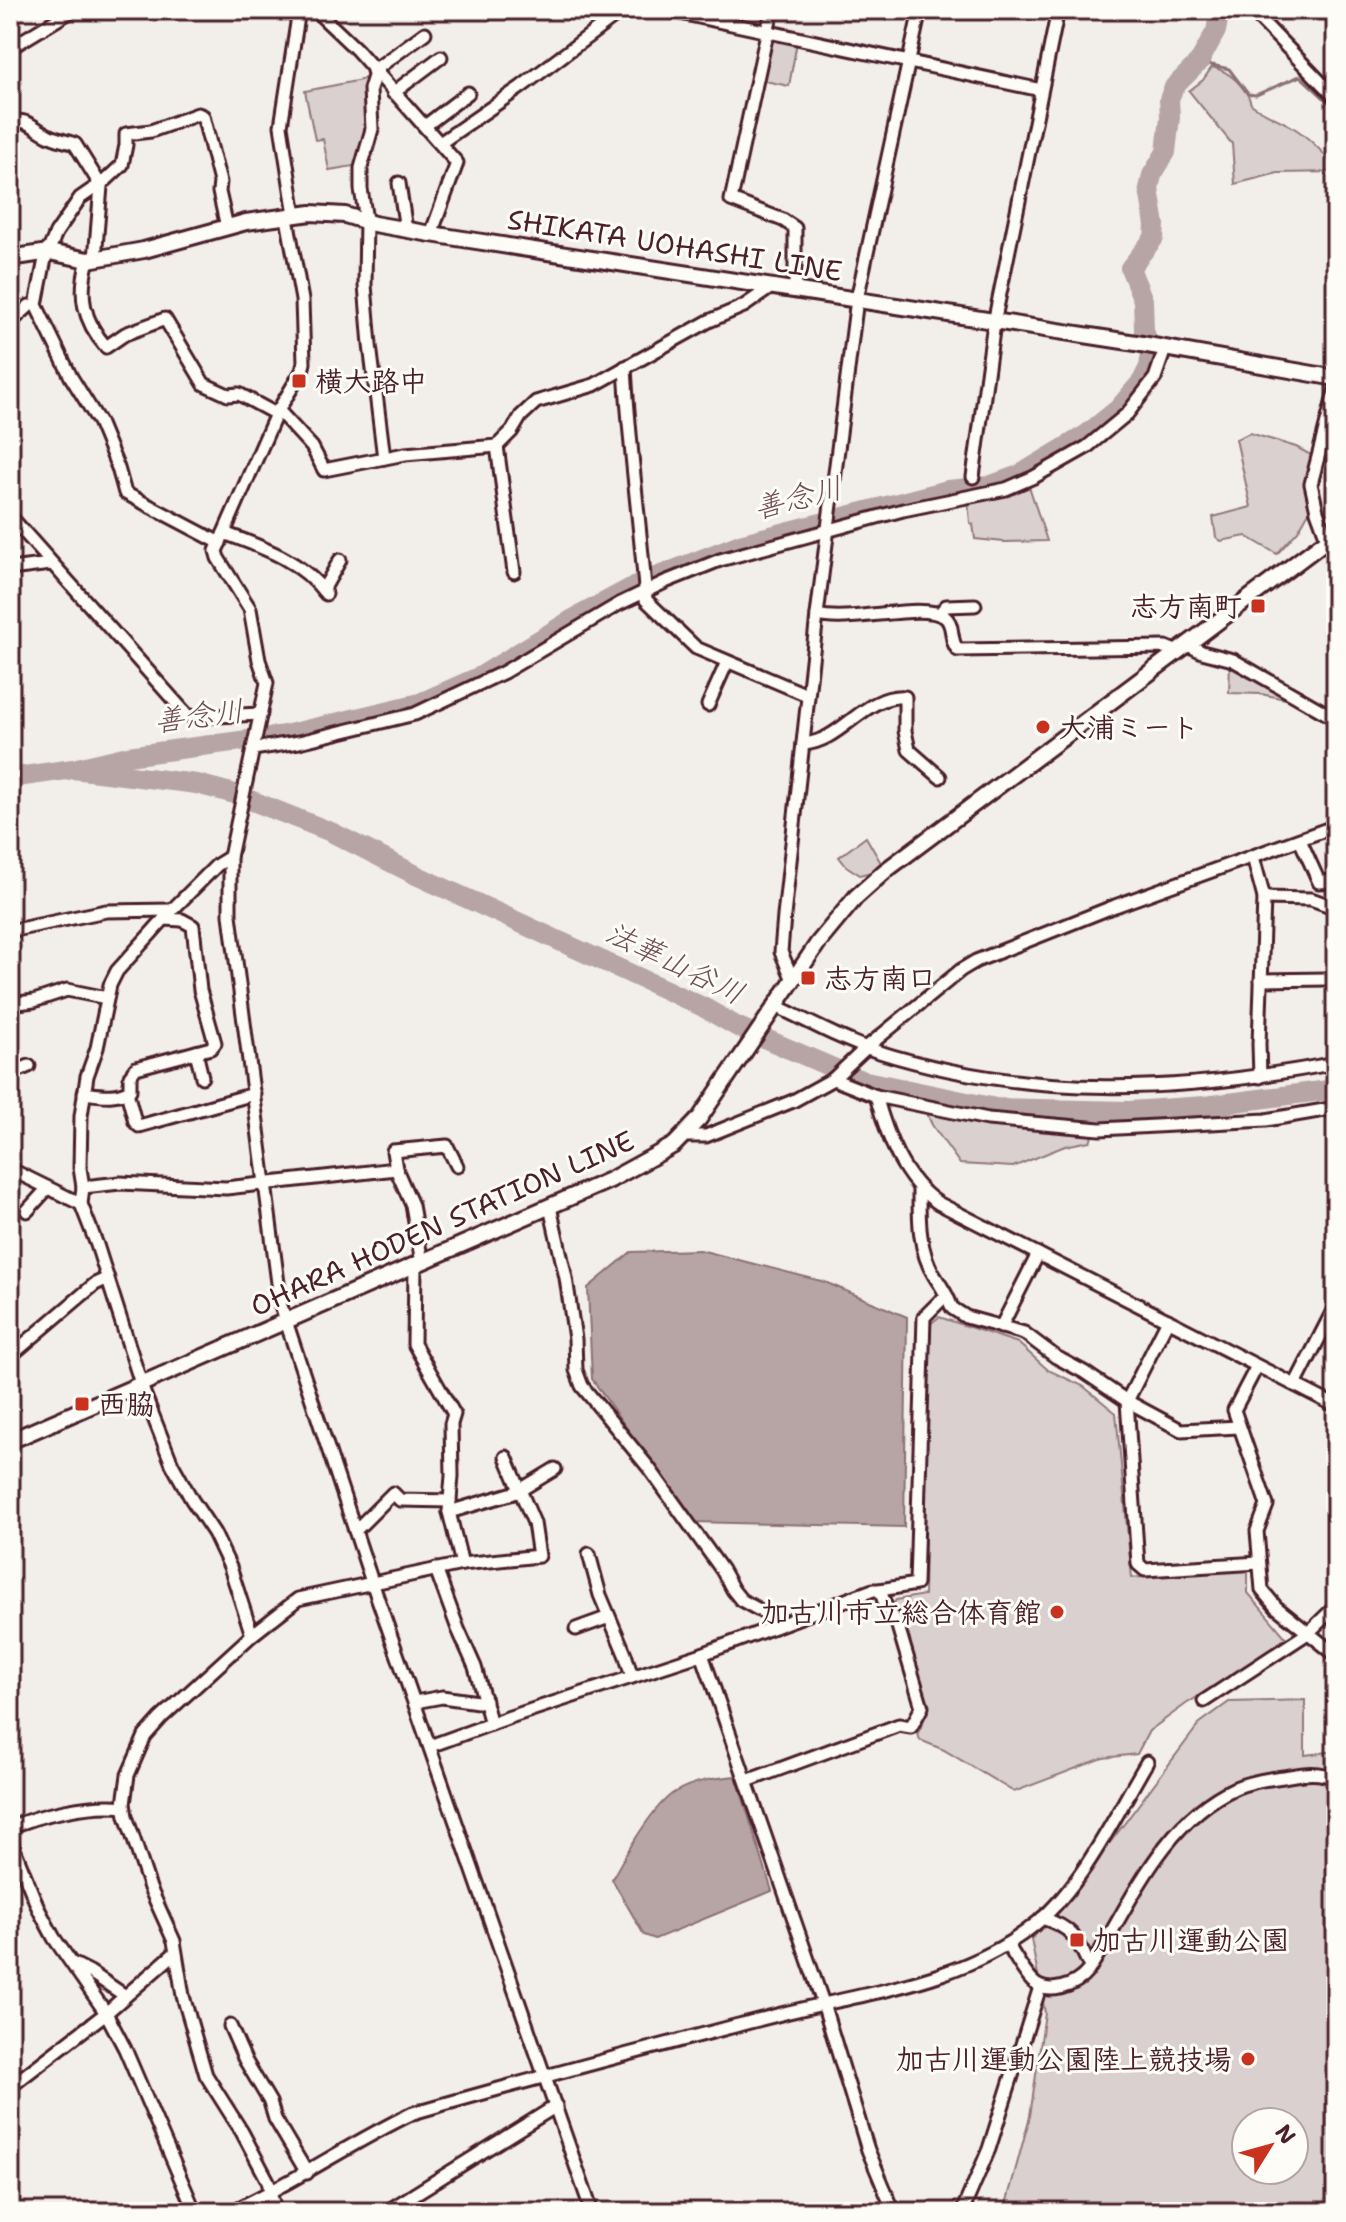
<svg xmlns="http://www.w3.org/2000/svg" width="1346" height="2222" font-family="'Shantell Sans','Klee One',sans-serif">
<rect width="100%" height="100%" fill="#f2efeb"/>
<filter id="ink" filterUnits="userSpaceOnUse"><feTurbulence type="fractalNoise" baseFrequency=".0125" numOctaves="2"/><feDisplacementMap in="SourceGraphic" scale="16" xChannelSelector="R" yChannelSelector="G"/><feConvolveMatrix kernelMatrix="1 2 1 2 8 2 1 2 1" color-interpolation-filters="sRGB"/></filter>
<g filter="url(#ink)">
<!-- green -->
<g fill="#d9d0cf" stroke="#92787d" stroke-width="2" fill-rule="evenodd">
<polygon points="774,36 797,42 789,86 760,80 769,39"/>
<path d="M1212,67C1229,71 1247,87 1251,104C1265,115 1283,120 1297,130C1312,140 1324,154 1336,167L1335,172L1278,173L1235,184L1232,144L1189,91L1203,80Z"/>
<polygon points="368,76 371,76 370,110 360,165 329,170 323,139 315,140 305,91 361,80"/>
<polygon points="1250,433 1296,447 1311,455 1307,495 1311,508 1298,531 1277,554 1246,536 1221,541 1216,537 1213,517 1251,507 1236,439"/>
<polygon points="1028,483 1047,541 1004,542 975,539 973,524 970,523 968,499"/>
<polygon points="1230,663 1290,695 1290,700 1261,694 1229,693"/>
<polygon points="866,837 881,863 871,872 860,875 846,866 839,857"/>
<polygon points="925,1109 1089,1131 1092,1136 1090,1141 1065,1146 1013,1167 960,1164 932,1125"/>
<polygon points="939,1317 1018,1343 1048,1370 1083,1386 1116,1413 1132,1578 1248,1569 1248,1593 1288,1640 1186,1704 1149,1731 1137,1754 1103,1758 1014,1792 944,1750 920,1740 918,1734 928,1710 901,1621 892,1606 896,1600 924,1595 929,1325"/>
<path d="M1305,1700V1755L1336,1751V2212H1004L1030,2116L1045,2013L1031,1939L1060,1909L1200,1723L1229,1702ZM1246,2122H1294V2170H1246Z"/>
</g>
<!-- water -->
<g fill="#b7a5a6" stroke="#8b6f75" stroke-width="2">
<polygon points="700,1250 825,1282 907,1317 904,1527 693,1522 592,1379 588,1288 631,1252"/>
<path d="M736,1776L772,1891L655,1939L644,1935L612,1879C624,1857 654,1804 675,1792C694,1781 714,1778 736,1776Z"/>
</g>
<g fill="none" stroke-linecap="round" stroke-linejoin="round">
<!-- stream -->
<polyline stroke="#8b6f75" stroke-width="3" points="1199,62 1229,69 1248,94 1256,95 1300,76 1336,109"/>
<!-- river -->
<g stroke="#b7a5a6" stroke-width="20">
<polyline points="73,769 128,756 285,735 420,703 481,676 573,619 638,584 740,544 948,490 989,486 1019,475 1087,434 1118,409 1142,381 1149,367 1151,353 1144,330 1143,300 1130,268 1154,238 1155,225 1149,189 1152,175 1166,152 1170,117 1169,99 1174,87 1199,62 1216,31 1220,10"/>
<polyline points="10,778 73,769 197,784 235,794 331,832 418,876 703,1007 736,1026 861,1080 996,1108 1129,1111 1205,1106 1336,1089"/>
</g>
<!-- minor casing -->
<g stroke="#4a1f2b" stroke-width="17">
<g id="minor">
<polyline points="315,10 357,50 457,163 431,234"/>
<polyline points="666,10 1041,90"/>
<polyline points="772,10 731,200 783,220 795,228 795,291"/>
<polyline points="1251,10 1336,98"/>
<polyline points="10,48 73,10"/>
<polyline points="373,71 425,33"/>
<polyline points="375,73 370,89 372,129 361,168 361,189 366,220 365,285 370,345 384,458"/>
<polyline points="393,93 441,57"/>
<path d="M10,123C27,117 33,128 48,135C55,139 66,141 75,144L101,186L95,259"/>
<polyline points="425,126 468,93"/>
<polyline points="440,143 521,87 623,10"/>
<polyline points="399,183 406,230"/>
<polyline points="295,215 281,126 299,10"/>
<polyline points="287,218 302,300 304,363 302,371 276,414 216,551 218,558 250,609 259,660 267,683 230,857 230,915 281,1306 372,1582 592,2212"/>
<path d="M88,260C78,295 83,320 106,347L125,334L165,319L204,384L228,395L239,394L276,414"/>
<polyline points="10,323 29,306"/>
<path d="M625,367C629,445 640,522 646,600L696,648L807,695"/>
<polyline points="1336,388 1311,484 1317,511 1336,563"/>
<polyline points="278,410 312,447 324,470 405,454 497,446 512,431 521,416 536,402 594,385 709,321 744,306 770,288"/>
<polyline points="497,446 514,572"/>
<polyline points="973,477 994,323 1058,10"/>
<polyline points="10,516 187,715 195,717 261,714"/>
<path d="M224,533C262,547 301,560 326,594"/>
<polyline points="220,543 125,493 118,468 99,422 71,377 36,305 45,259 56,233 80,198 106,180 122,165 126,145 126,134 151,131 198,114 203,116 220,182 219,192 227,227"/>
<polyline points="10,569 51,564"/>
<polyline points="323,590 340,560"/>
<polyline points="939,614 946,606 975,605"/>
<path d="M817,615C852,624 923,601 945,617C955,625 949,641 958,650L1166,647L1178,652"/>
<polyline points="1188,645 1202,652 1233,660 1336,719"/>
<polyline points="708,705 727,662"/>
<path d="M803,744C842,742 864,694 905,697V731L909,750L940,777"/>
<polyline points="253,749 299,742 415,714 504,672 619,604 665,582 720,560 903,510 1006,489 1034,477 1087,447 1127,414 1155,378 1165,349"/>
<polyline points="1300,840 1319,882 1336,881"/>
<polyline points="230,857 217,865 172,910 117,971 110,985 97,1048 87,1076 81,1116 80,1168 83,1187 81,1204 97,1245 144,1393 172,1464 192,1500 214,1533 230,1567 252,1635"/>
<polyline points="1253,857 1264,898 1259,1044 1260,1077"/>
<polyline points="1264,898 1311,899 1336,908"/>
<polyline points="10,931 106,911 172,910"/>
<polyline points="793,980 781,952 784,916 817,615 857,299 920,10"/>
<polyline points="1261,980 1327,979"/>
<polyline points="10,1004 34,1001 67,990 107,998"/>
<path d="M776,1006C809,1022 842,1040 876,1051C1030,1100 1180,1093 1336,1063"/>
<polyline points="196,1052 202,1077"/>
<polyline points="10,1074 29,1066"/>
<path d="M833,1079L876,1096C887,1136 903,1180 938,1203L1336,1406"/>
<polyline points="127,1092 135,1122 139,1126 254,1094"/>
<path d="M84,1093C101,1095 115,1098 130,1090V1076L136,1068L211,1048L215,1043L200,990L193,926L182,920L164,919"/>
<polyline points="876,1096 988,1119 1100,1129 1266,1120 1336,1108"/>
<polyline points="683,1136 706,1136 793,1101 833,1079 867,1047 961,970 976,961 1115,906 1336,826"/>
<polyline points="10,1169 81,1204"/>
<polyline points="83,1187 120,1183 226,1188 396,1169"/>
<path d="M919,1189C919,1218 918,1249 934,1275C943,1290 946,1291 952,1308L966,1317L1024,1333L1056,1357L1084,1372L1127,1401L1181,1430L1239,1427"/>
<polyline points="550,1207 566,1278 575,1339 576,1370 582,1386 649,1468 722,1570 733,1590 741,1600 772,1617 776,1626"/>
<polyline points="27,1211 48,1188"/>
<polyline points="422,1263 412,1205 396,1169 393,1151 447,1146 457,1166"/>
<polyline points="1168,1320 1127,1401 1138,1564 1145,1570 1259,1563"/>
<polyline points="1001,1327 1038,1254"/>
<polyline points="10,1346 15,1352 95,1284 108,1278"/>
<polyline points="1257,1366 1234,1410 1267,1505 1257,1531 1262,1590 1276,1607 1336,1655"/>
<polyline points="1295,1385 1336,1305"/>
<polyline points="449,1512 517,1492 555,1469"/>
<polyline points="355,1531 393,1493 400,1500 450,1501"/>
<polyline points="589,1554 600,1595 625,1654 632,1677"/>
<polyline points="462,1564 539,1556 534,1523 506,1457"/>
<polyline points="436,1569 458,1629 475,1667 491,1724"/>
<polyline points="880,1590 916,1584 924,1317 940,1301"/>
<polyline points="576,1629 609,1617"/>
<polyline points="702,1654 823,2003 868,2150 894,2212"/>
<polyline points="1204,1701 1308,1633 1336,1606"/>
<polyline points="415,1702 442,1697 478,1702 485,1700"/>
<polyline points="430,1746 510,1717 702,1654 873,1590 880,1590 886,1607 897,1623 922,1707 911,1727 899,1725 747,1781"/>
<path d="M10,1828C39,1814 92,1803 124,1807"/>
<polyline points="10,1839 39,1910 54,1938 106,2013 125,2049 195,2212"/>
<path d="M1042,1918C1074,1928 1077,1939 1090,1967"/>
<path d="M1007,1944C1015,1956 1022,1970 1032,1981C1047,1997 1076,1986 1088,1971C1129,1908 1161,1822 1235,1788C1249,1782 1267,1779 1283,1777C1301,1774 1319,1770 1336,1779"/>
<polyline points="74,1964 90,1972 124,1995"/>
<polyline points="230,2026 245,2060 270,2102 275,2119 307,2173"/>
<polyline points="10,2087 106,2013 175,1953"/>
<path d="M230,2212C294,2183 350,2143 413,2113C534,2078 655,2047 777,2015C866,1992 965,1983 1038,1922C1084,1883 1116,1814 1147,1762"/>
<polyline points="275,2212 268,2181 242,2132 206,2075 183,1996 174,1941 150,1888 126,1816 124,1804 128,1775 145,1736 161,1718 252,1635 298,1599 462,1564 449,1512 452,1476 451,1424 454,1414 414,1344 415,1266"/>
<polyline points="386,2212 556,2106"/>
<polyline points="962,2212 989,2149 1040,1987"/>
</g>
</g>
<!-- major casing -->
<g stroke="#4a1f2b" stroke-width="20">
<g id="major">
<polyline points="10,258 49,252 88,260 144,250 246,222 311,213 345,215 374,224 431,234 1136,343 1336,378"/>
<polyline points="10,1441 610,1180 674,1145 699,1119 818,943 856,897 885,871 1336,533"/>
</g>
</g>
<!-- minor -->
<use href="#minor" stroke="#fdfcf7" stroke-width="11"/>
<!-- major -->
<use href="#major" stroke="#fdfcf7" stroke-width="14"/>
</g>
</g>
<!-- markers -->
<g fill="#c8321e" stroke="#fdfcf7" stroke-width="3">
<rect x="291" y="373" width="16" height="16" rx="4"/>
<rect x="1250" y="598" width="16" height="16" rx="4"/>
<circle cx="1043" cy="727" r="8"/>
<rect x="800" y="970" width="16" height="16" rx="4"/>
<rect x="74" y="1396" width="16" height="16" rx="4"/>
<circle cx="1057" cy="1612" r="8"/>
<rect x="1069" y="1932" width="16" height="16" rx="4"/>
<circle cx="1248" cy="2059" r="8"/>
</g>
<g text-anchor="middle" stroke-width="6" stroke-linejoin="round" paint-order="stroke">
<!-- street labels -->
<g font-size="28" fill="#4a1f2b" stroke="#fdfcf7">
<text transform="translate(675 245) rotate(9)" y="10">SHIKATA UOHASHI LINE</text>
<text transform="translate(442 1223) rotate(-24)" y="10">OHARA HODEN STATION LINE</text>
</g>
<!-- poi labels -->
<g font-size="28" font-weight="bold" fill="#4a1f2b" stroke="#fdfcf7" text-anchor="start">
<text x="315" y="391">横大路中</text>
<text x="1242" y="616" text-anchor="end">志方南町</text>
<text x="1059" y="737">大浦ミート</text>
<text x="824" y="988">志方南口</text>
<text x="98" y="1414">西脇</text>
<text x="1041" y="1622" text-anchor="end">加古川市立総合体育館</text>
<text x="1093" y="1950">加古川運動公園</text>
<text x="1232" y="2069" text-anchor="end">加古川運動公園陸上競技場</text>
</g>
<!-- water labels -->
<g font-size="30" font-style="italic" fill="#704e56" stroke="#fdfcf7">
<text transform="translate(798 498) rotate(-14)" y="10">善念川</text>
<text transform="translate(199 716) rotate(-7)" y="10">善念川</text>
<text transform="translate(675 963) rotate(26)" y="10">法華山谷川</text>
</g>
</g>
<!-- margin -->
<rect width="1346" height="2222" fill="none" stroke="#fdfcf7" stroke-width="40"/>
<rect x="20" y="20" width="1306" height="2182" fill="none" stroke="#4a1f2b" stroke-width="3" filter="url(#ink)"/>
<!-- north arrow -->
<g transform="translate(1270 2146) rotate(53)"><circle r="38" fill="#fdfcf7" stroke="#b5a4a5" stroke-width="2"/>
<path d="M0-6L14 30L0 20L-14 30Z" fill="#c8321e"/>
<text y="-12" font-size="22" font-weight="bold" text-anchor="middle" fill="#4a1f2b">N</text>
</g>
</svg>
